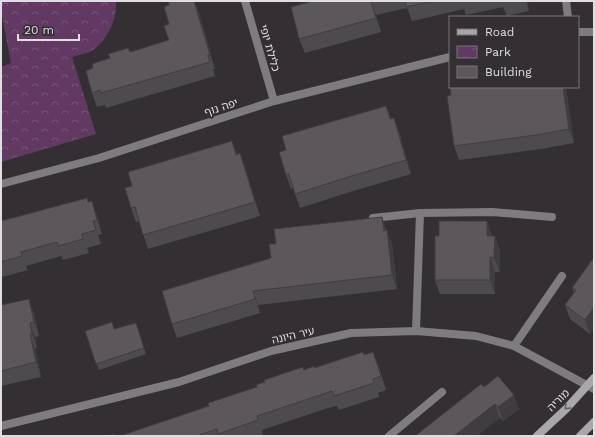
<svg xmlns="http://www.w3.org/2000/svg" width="595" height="437" font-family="'Work Sans','Noto Sans Hebrew',sans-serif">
<defs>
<pattern id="park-crowns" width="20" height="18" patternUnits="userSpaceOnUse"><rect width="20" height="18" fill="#623963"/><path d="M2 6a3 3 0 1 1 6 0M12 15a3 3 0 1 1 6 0" fill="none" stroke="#785579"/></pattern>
</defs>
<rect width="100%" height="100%" fill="#332f32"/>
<!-- park -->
<path fill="url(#park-crowns)" d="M1,1H116C118,19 106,43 90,52C85,54 78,55 72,57L96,134L1,162V67L11,63L1,11Z"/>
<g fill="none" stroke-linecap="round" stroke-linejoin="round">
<!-- lane -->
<g stroke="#7e7c7e" stroke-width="8">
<polyline points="566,1 568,17"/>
<polyline points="373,218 420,213 492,212 552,217"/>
<polyline points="416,331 420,213"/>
<polyline points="514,346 562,276"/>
<polyline points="389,436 442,392"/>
</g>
<!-- street -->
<g stroke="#7e7c7e" stroke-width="8">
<polyline points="245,1 274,101"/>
<polyline points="578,32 594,32"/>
<polyline points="1,184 99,158 274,101 450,57"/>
<polyline points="1,426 179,382 271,351 351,333 416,331 476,336 514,346 594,389"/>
</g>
<!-- secondary -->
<g stroke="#a9a7a9" stroke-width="8">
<polyline points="537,436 566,409 594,378"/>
<polyline points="580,436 594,422"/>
</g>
</g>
<!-- wall -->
<g fill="#4e4b4e">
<polygon points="194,1 199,13 215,69 213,69 215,76 106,108 105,105 97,107 92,93 93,68 130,52 169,40 169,5"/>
<polygon points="313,1 527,1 529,11 507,16 503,7 466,15 464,9 412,21 407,8 376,15 381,32 305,53 299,39"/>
<polygon points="567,94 574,143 541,149 459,160 454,146"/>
<polygon points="386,106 391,119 394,118 399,132 411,174 353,191 300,208 293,188 291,189 286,175 286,150"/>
<polygon points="232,141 237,154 245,167 260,216 148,249 139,221 136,222 131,208 132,186"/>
<polygon points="87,198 88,202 97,215 102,234 98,235 101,244 87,248 89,253 63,260 61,256 26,266 28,270 2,277 1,274 1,221"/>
<polygon points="387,230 392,244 397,289 258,305 260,313 177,338 172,324 271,258"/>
<polygon points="492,236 500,250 500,272 495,272 495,294 440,294 435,280"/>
<polygon points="594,257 594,329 590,334 570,319 565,305 574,293 572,288"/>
<polygon points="1,305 34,313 39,336 35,337 37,348 35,348 41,377 1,386"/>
<polygon points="136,323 146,354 99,370 85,331 115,329"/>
<polygon points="364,355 379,366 386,390 378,393 379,397 339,410 337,406 328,408 262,430 263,435 259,436 120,436 200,409 257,387 304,370 314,368"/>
<polygon points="484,387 519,409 503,421 500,418"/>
</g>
<!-- shaded-wall -->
<g fill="#403d40">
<polygon points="194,1 199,13 215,69 210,55"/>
<polygon points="371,1 376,15 381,32 376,18"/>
<polygon points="526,1 527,1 529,11"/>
<polygon points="563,87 565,87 567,94 574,143 569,129"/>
<polygon points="394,118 399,132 411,174 406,160"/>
<polygon points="240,153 245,167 260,216 255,202"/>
<polygon points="92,201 97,215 102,234 97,220"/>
<polygon points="382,217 387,231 384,231"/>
<polygon points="487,221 492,235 492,250 487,236"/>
<polygon points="387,230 392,244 397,289 392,275"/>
<polygon points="495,236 500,250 500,272 494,258"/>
<polygon points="490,257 495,272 495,294 490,280"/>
<polygon points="253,291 258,305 260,313 255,299"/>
<polygon points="29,299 34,313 39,336 34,322"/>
<polygon points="594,307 594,329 590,334 585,320"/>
<polygon points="30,323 35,337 37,348 32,334"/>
<polygon points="30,334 35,348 41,377 36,362"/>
<polygon points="373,352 379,366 386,390 381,376"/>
<polygon points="514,395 519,409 503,421 498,407"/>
<polygon points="495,404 500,418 477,436 454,436"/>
</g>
<!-- building -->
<g fill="#5b575b" stroke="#403d40">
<polygon points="168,1 194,1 210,55 208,55 210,62 101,93 100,90 92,93 86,71 93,68 92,64 110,58 108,54 128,48 130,52 169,40 164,26 169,24 164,7 169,5"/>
<polygon points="313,1 371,1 376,18 299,39 291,7"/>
<polygon points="405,1 434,1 406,7"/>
<polygon points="450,87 563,87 569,129 536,135 454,146 447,96 451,95"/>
<polygon points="386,106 390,119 394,118 406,160 348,177 295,194 289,174 286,175 279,152 286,150 282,136"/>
<polygon points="232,141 236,155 240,153 255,202 143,235 135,207 131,208 125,188 132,186 128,172"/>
<polygon points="87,198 88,202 92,201 97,220 93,221 96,230 82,234 83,239 58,246 57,242 21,252 22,256 1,262 1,221"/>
<polygon points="382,217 384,231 387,230 392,275 253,291 255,299 172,324 162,291 271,258 269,244 276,244 274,229"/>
<polygon points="439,221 487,221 487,236 495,236 494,258 490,257 490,280 435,280 435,236 439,236"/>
<polygon points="594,257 594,299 593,301 594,302 594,307 585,320 565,305 576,290 572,288"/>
<polygon points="29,299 34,322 30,323 32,334 30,334 36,362 1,371 1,305"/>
<polygon points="112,322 114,329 136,323 144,348 96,364 85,331"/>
<polygon points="363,352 364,355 373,352 381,376 373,379 374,383 334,396 332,391 257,416 258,420 218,434 217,429 197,436 120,436 200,409 209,406 208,403 257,387 256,385 265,382 264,380 303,367 304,370 314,366 314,368"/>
<polygon points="498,376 514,395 498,407 495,404 454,436 415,436 481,384 484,387"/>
<polygon points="113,434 114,436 108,436"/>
</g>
<!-- one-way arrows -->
<defs><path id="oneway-chevron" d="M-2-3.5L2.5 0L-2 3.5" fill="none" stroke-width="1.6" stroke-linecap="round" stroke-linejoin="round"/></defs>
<use stroke="#625f62" href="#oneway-chevron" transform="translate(567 407) rotate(135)"/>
<g text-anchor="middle" stroke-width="4" stroke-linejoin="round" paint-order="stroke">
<!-- street labels -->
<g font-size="11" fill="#e0dee0" stroke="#332f32">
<text transform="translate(270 48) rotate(74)" y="4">כלילת יופי</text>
<text transform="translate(221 107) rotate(-18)" y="4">יפה נוף</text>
<text transform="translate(293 335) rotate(-13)" y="4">עיר היונה</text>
<text transform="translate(558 400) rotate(-45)" y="4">מוריה</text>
</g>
</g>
<!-- border -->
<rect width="595" height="437" fill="none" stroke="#e0dee0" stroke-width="4"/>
<!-- legend -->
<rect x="449" y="16" width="130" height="72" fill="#332f32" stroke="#787578"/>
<rect x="457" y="29" width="20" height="6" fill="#a9a7a9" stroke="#787578"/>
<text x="485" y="36" font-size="12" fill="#e0dee0">Road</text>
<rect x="457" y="46" width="20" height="12" fill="url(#park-crowns)" stroke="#787578"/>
<text x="485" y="56" font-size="12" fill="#e0dee0">Park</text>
<rect x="457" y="66" width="20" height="12" fill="#5b575b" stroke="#787578"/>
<text x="485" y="76" font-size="12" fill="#e0dee0">Building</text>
<!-- scale -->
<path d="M18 34v6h61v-6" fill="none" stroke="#e0dee0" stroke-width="2"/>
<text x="24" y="34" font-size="12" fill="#e0dee0" stroke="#332f32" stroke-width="3" paint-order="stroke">20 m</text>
</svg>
